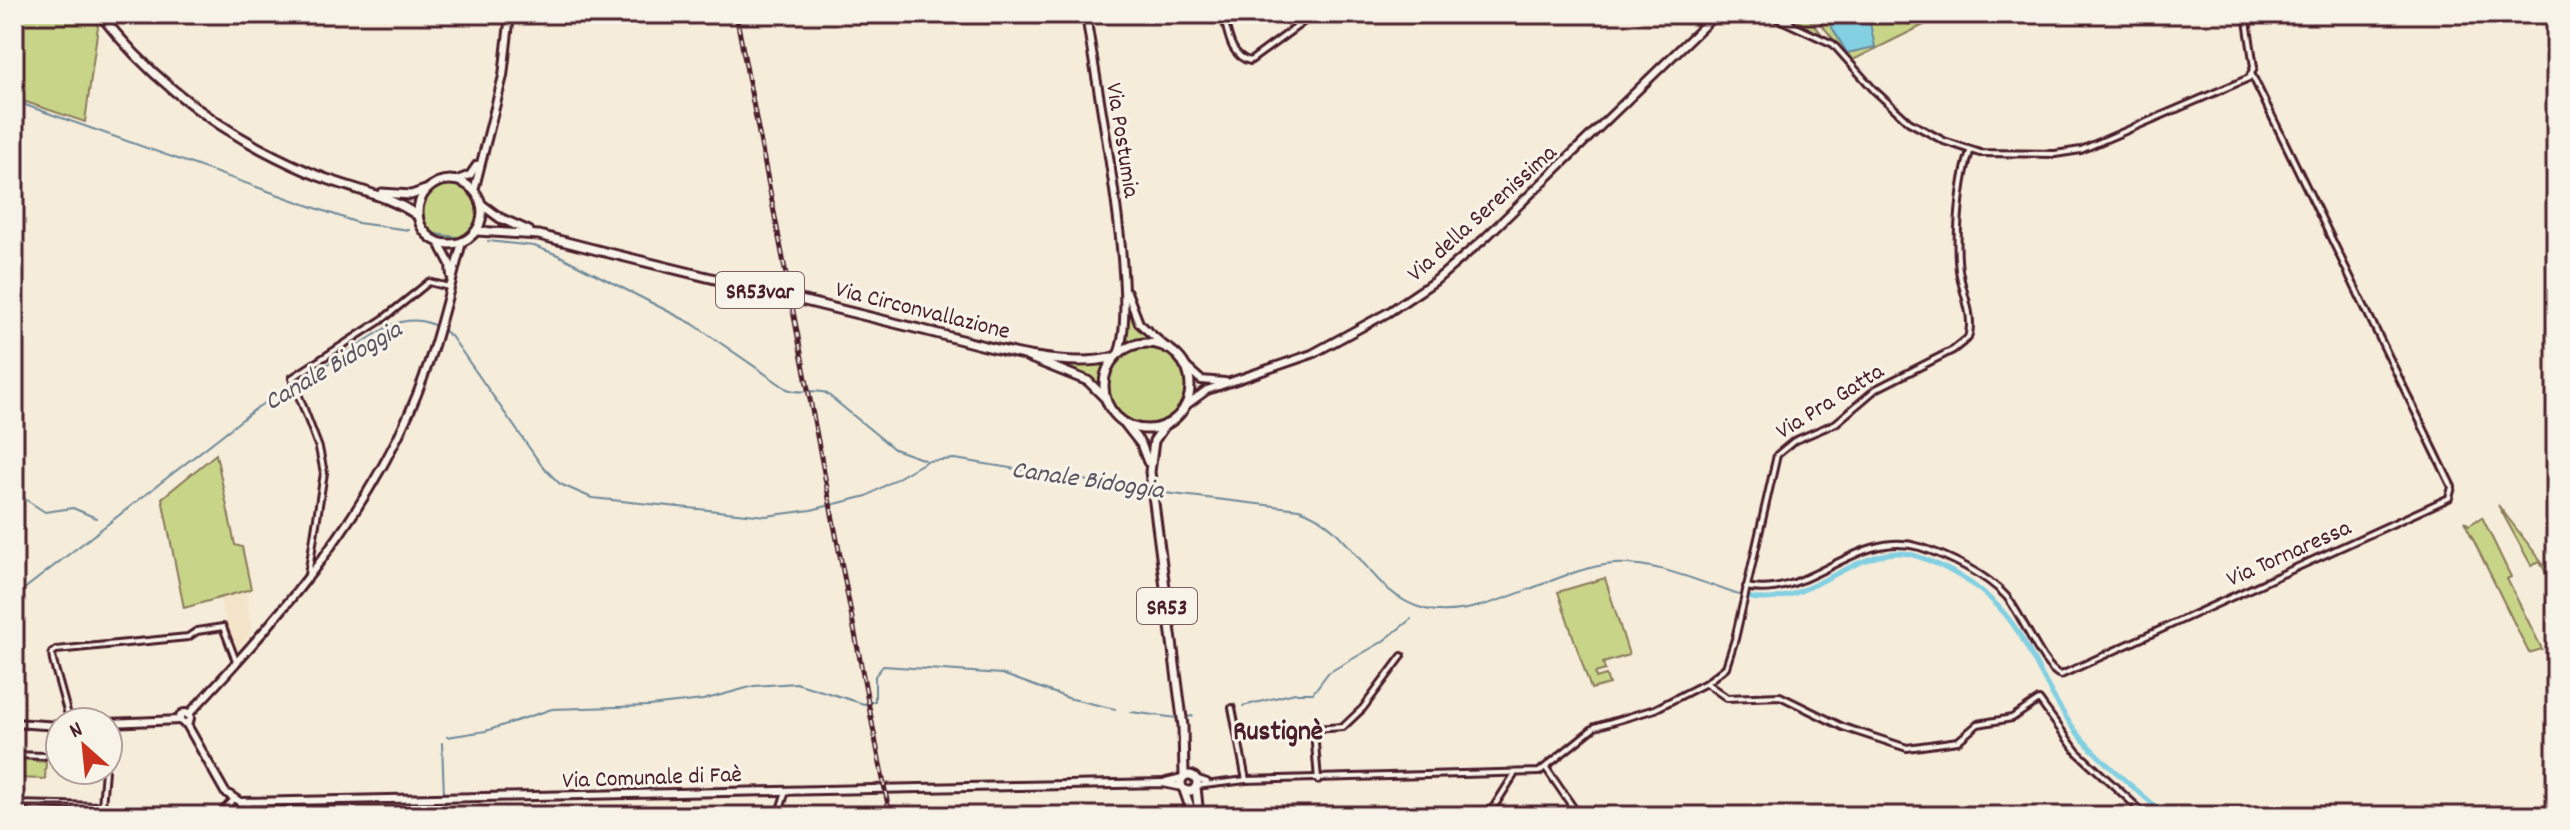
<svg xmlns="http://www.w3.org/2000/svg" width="2570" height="830" font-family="Dekko,sans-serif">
<rect width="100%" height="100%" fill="#f6ecda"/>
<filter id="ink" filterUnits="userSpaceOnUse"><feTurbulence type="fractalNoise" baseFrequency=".0125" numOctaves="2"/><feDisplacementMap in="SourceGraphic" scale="16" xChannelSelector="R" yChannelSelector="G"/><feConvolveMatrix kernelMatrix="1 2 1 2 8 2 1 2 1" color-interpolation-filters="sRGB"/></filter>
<g filter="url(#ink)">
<!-- built -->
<polygon fill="#f4e4c9" points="246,590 252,633 235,653 219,596"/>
<!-- green -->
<g fill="#c8d589" stroke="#897a5a" stroke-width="2">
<polygon points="14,14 95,22 98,26 85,122 14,98"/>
<polygon points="1787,14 1805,14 1826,39"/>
<polygon points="1813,14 1946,14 1851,61"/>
<circle cx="450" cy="212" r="30"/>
<polygon points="1126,296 1136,323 1151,339 1124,345 1127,329"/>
<circle cx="1147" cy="386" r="38"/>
<polygon points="1036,357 1107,361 1100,376 1100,387"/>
<polygon points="216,454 235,545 242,547 251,589 184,608 162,498"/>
<polygon points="2498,505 2556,580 2556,594 2540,561 2531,565"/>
<polygon points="2482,517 2511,577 2507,579 2542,649 2529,653 2464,521 2469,525"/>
<polygon points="1605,578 1629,655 1603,663 1605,670 1595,673 1596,678 1606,675 1609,684 1591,689 1558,592"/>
<polygon points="14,755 35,756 36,761 46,762 45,779 14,778"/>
</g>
<!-- water -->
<polygon fill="#83d0e3" stroke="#6c8999" stroke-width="2" points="1824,14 1868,14 1875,47 1847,53"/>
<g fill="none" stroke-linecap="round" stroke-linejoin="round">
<!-- stream -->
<g stroke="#6c8999" stroke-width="2">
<polyline points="14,101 358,223 409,230"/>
<polyline points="435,234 457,237"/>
<path d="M488,241L534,246L558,255L693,324L787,389C801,395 813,388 826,393L894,449L925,460"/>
<polyline points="14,492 45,512 73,508 96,518"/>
<path d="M1156,492L1299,509C1353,526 1368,595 1425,609C1480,623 1557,568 1613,564C1656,561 1702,583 1742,596"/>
<path d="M14,597L258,407L389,326C414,316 431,320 451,336L542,466L560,484L592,498L766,516L811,510L867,496L927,461L955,459L1150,491"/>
<polyline points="1243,706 1295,693 1313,693 1328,673 1382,642 1411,619"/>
<polyline points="1131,712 1177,718 1193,716"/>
<polyline points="447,737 486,731 552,709 649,706 703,700 754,686 796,683 864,704 875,701 875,676 883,666 1002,674 1068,698 1115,709"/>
<polyline points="442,743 444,795"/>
<polyline points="445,801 446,816"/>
</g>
<!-- canal -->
<path stroke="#83d0e3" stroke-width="5" d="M1743,596C1798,613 1843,556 1897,553C1912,552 1929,561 1943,567C2026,609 2023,655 2070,723C2092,756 2136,788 2166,816"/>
<!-- street casing -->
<g stroke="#4a1f2b" stroke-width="10">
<g id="street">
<path d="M1223,14C1228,31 1229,56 1250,61L1314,14"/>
<polyline points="1768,14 1833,44 1874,90 1909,122 1944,141 1980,153 2055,154 2081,150 2249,78 2254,67 2246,14"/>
<polyline points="1780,14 1791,23"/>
<polyline points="308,575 324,473 319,448 292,378 383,319 429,282 449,287"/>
<path d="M1746,587C1808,601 1856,528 1920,547C1948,556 1986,574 2006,596C2021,612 2043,670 2061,675L2449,498L2452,487L2252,75"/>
<polyline points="1706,683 1727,698 1780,696 1843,727 1907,748 1958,741 1978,724 2012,718 2039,700 2077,752 2147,816"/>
<polyline points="1232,708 1246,780"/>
<polyline points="70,722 53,661 52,653 56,650 188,637 197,631 223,627 236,661"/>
<polyline points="1314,731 1318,780"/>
<polyline points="108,735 109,722"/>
<polyline points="1239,740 1285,731 1343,727 1363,708 1402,656"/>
<polyline points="14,755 44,756"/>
<polyline points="1546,768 1579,816"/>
<polyline points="1195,778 1207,782"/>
<path d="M1196,786L1246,780L1539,772L1595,727L1655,709L1706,683L1726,667L1735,639L1777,455L1794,441L1836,423L1876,389L1953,350L1968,338C1975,317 1962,292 1959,270C1955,240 1960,180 1970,152"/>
<polyline points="14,793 14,804 102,806 105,770"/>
<polyline points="247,802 248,816"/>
<polyline points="218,816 233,800"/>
<polyline points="778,816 786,791"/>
<polyline points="1488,816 1514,775"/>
</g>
</g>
<!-- secondary casing -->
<g stroke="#4a1f2b" stroke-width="12">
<g id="secondary">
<path d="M1086,14C1095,82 1141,301 1118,354"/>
<polyline points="457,180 470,175 477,165"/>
<polyline points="474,191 503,76 510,14"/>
<polyline points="439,243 450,264 451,276"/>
<polyline points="1127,292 1139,323 1168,349"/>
<polyline points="1184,365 1201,380 1225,382"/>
<polyline points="1185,406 1207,390 1312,354 1389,312 1435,281 1485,238 1716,14"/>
<circle cx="185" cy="718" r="5"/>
<path d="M188,715C273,625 360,525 410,411C434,357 447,299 462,242"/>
<polyline points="14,723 60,726"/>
<polyline points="108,723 180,720"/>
<polyline points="186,723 225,792 240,802 1163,783 1182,787"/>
<polyline points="1166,782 1182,778"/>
</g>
</g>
<!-- primary casing -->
<g stroke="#4a1f2b" stroke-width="13">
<g id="primary">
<path d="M100,14C155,85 227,137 309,172C345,188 386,193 418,216"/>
<circle cx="450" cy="212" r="32"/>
<polyline points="382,193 411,195 425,190"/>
<polyline points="481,204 500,218 529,231"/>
<polyline points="477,231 539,235 601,251"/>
<path d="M919,329C974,342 1059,372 1114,357"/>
<circle cx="1147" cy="386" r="43"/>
<polyline points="1028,357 1088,381 1104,397"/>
<polyline points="1126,425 1141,444 1148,462"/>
<polyline points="1165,425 1154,441 1150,472 1183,726 1184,775"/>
<circle cx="1189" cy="783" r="8"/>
<polyline points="1196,787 1199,816"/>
<polyline points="1184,790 1193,816"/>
</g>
</g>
<!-- street -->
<use href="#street" stroke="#f7f3e8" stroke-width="4"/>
<!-- secondary -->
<use href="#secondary" stroke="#f7f3e8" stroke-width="6"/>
<!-- primary -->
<use href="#primary" stroke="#f7f3e8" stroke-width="7"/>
<!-- rail casing -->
<g stroke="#4a1f2b" stroke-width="5">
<polyline id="rail" points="736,14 890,816"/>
</g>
<!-- rail -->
<use href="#rail" stroke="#f7f3e8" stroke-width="2" stroke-dasharray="6" stroke-linecap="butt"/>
<!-- primary-bridge casing -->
<g stroke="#4a1f2b" stroke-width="13" stroke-linecap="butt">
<polyline id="primary-bridge" points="601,251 919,329"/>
</g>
<!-- primary-bridge -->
<use href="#primary-bridge" stroke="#f7f3e8" stroke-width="7"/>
</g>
</g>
<g text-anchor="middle" stroke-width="6" stroke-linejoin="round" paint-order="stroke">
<!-- shield labels -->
<g fill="#f7f3e8" stroke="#7e5f64" stroke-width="2">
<rect x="716" y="272" width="88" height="36" rx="6"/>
<rect x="1137" y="588" width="60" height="36" rx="6"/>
</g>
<g font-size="22" font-weight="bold" fill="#4a1f2b">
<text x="760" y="298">SR53var</text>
<text x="1167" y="614">SR53</text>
</g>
<!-- street labels -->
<g font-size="24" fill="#4a1f2b" stroke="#f7f3e8">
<text transform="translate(1124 140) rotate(81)" y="8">Via Postumia</text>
<text transform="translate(1481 212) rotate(-42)" y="8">Via della Serenissima</text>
<text transform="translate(923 309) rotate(14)" y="8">Via Circonvallazione</text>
<text transform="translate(1829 400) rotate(-32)" y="8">Via Pra Gatta</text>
<text transform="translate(2288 552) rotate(-24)" y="8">Via Tornaressa</text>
<text transform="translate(652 776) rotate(-2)" y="8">Via Comunale di Faè</text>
</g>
<!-- water labels -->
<g font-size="26" font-style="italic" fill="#5b5462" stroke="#f7f3e8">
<text transform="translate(332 364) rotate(-30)" y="9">Canale Bidoggia</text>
<text transform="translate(1088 478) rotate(8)" y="9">Canale Bidoggia</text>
</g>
<!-- quarter labels -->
<g font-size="28" font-weight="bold" fill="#4a1f2b" stroke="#f7f3e8">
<text x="1278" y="739">Rustignè</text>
</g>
</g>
<!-- margin -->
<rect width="2570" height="830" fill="none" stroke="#f7f3e8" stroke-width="48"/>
<rect x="24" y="24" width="2522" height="782" fill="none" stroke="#4a1f2b" stroke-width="3" filter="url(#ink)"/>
<!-- north arrow -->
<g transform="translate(84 746) rotate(333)"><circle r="38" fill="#f7f3e8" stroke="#b29e9c" stroke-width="2"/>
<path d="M0-6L14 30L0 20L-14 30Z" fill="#c8321e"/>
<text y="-12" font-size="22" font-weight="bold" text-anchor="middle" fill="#4a1f2b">N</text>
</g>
</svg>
